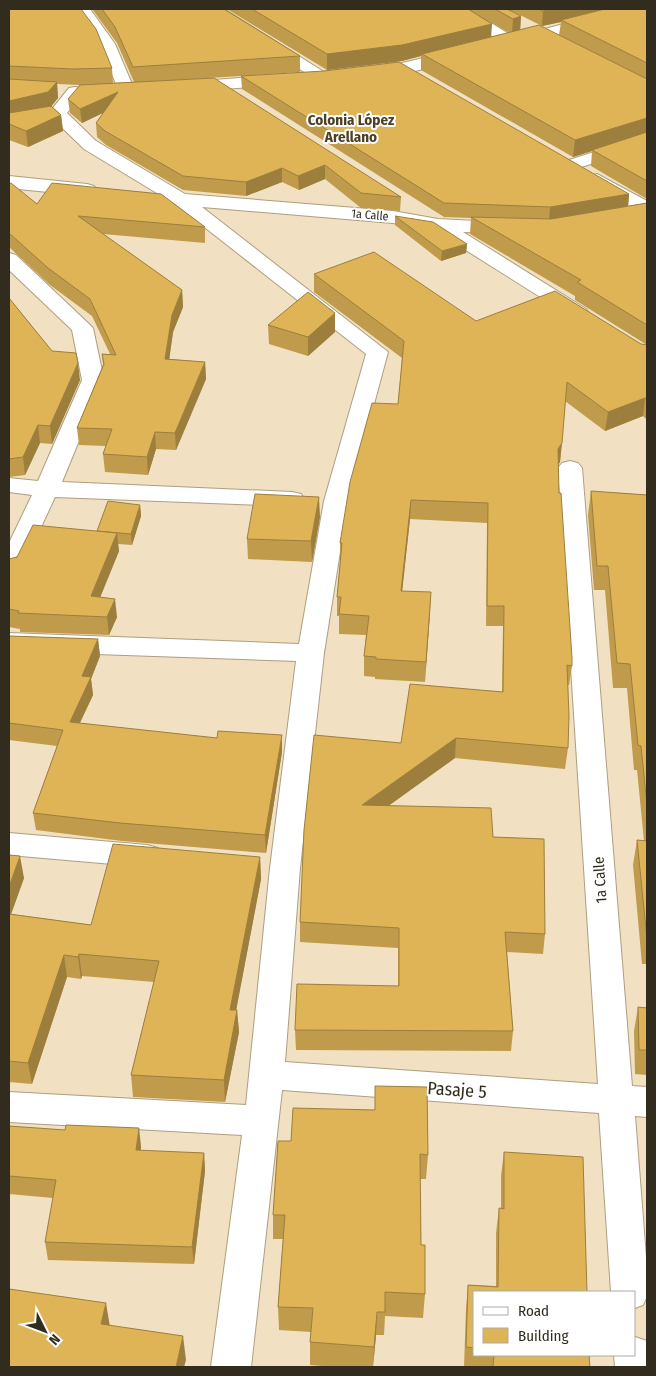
<svg xmlns="http://www.w3.org/2000/svg" width="656" height="1376" font-family="'Fira Sans Condensed',sans-serif">
<rect width="100%" height="100%" fill="#f1e1c2"/>
<g fill="none" stroke-linecap="round" stroke-linejoin="round">
<!-- minor casing -->
<g stroke="#ad9e80" stroke-width="2">
<g id="minor">
<polygon points="74,9 90,9 115,44 135,91 133,95 121,95 119,91 99,44"/>
<polygon points="206,9 224,9 332,77 330,81 318,81"/>
<path d="M438,9C470,7 487,21 514,37L621,9H646L643,12L511,47L464,20L441,12Z"/>
<path d="M457,50L463,52L465,55L463,58C440,64 388,81 366,76L364,72L366,68L402,63Z"/>
<polygon points="279,75 285,76 287,80 285,84 188,92 182,91 180,87 182,83 188,82"/>
<polygon points="75,87 81,88 83,92 67,113 96,141 185,194 393,211 438,219 514,223 517,227 514,231 507,233 463,232 586,309 589,313 586,317 579,319 572,317 434,230 393,223 202,207 388,352 348,501 324,653 300,868 285,1062 598,1084 558,468 562,463 570,461 578,463 582,468 632,1086 647,1087 647,1117 635,1116 647,1270 647,1296 643,1305 635,1308 635,1292 611,1292 599,1113 282,1090 251,1367 211,1367 242,1135 9,1122 9,1092 246,1105 270,868 296,661 9,651 9,633 299,644 324,501 366,354 175,204 84,149 48,114 69,88"/>
<polygon points="647,135 647,146 572,170 566,169 563,165 566,161"/>
<polygon points="597,174 647,201 647,215 640,213 590,184 588,180 590,176"/>
<polygon points="9,176 87,184 94,186 96,190 94,194 87,196 9,188"/>
<polygon points="9,253 16,255 89,324 93,328 104,380 62,482 292,492 301,494 304,499 301,504 292,506 55,497 22,568 18,574 9,576 9,543 32,495 9,492 9,478 38,481 82,380 72,330 9,270"/>
<polygon points="9,833 147,845 158,848 162,856 158,864 147,867 9,855"/>
<polygon points="635,1337 647,1341 647,1367 615,1367 614,1355 635,1355"/>
</g>
</g>
<!-- minor -->
<use href="#minor" fill="#fff" fill-rule="evenodd"/>
</g>
<!-- wall -->
<g fill="#c09b4b" fill-rule="evenodd">
<polygon points="9,9 112,68 113,83 134,82 117,43 92,9 224,9 300,56 300,72 178,80 401,197 400,211 361,208 325,179 299,190 282,182 246,196 183,190 106,145 97,137 96,123 103,113 82,123 70,113 68,99 80,85 57,84 58,98 51,106 61,115 63,131 28,147 9,140"/>
<path d="M227,9H647V199L591,166L592,151L573,157L421,70V56L402,61L327,70ZM510,10L542,26L561,22L559,35L520,30L521,16ZM486,20L510,33L491,37Z"/>
<polygon points="241,76 629,194 628,206 647,203 647,420 643,416 605,431 565,401 560,462 558,465 559,493 572,666 569,685 568,685 568,748 565,769 455,758 389,805 493,837 545,934 543,954 507,952 513,1031 511,1051 296,1050 295,1030 398,986 398,948 300,942 300,922 401,743 502,692 503,626 486,626 487,523 410,519 402,591 430,612 425,682 375,679 375,677 364,676 364,656 366,635 339,634 339,616 337,616 337,597 340,563 340,543 398,404 402,358 314,292 314,274 476,321 647,345 575,300 575,296 470,234 471,218 444,217 242,89"/>
<polygon points="9,184 37,204 205,227 205,243 103,234 182,290 183,307 173,332 169,359 205,362 206,379 176,450 156,449 148,475 105,472 103,454 106,446 79,445 77,428 103,365 102,354 110,354 92,316 50,285 9,247"/>
<polygon points="395,216 467,244 466,253 441,261 395,225"/>
<polygon points="9,298 52,351 80,380 52,444 40,443 25,475 9,477"/>
<polygon points="335,313 335,332 308,356 269,344 268,325"/>
<polygon points="591,491 647,495 647,964 642,964 633,865 637,840 644,841 637,770 634,770 627,688 613,688 605,590 594,590 588,515"/>
<polygon points="140,505 141,516 132,545 118,544 119,551 100,597 117,617 109,635 20,632 20,629 9,627 9,559 97,531"/>
<polygon points="320,517 312,562 248,559 247,539"/>
<polygon points="9,636 98,639 100,656 91,679 93,695 80,723 282,752 266,853 122,841 36,830 33,813 57,746 9,740"/>
<polygon points="9,855 24,878 11,914 91,925 260,857 261,879 236,1010 237,1010 239,1032 225,1102 133,1097 131,1075 154,982 82,976 81,979 67,977 32,1084 9,1082"/>
<polygon points="638,1007 647,1008 647,1075 635,1074 634,1031"/>
<polygon points="9,1126 141,1146 141,1151 204,1153 205,1171 194,1264 48,1260 45,1242 53,1198 9,1194"/>
<polygon points="278,1141 428,1155 426,1179 420,1179 421,1245 425,1294 423,1318 385,1316 384,1335 376,1335 373,1367 335,1367 310,1365 310,1342 311,1332 279,1330 278,1307 283,1239 273,1239 273,1215"/>
<polygon points="504,1152 587,1292 475,1292 475,1355 589,1355 590,1367 464,1367 466,1309 468,1285 496,1286 496,1233 499,1208 501,1209 501,1176"/>
</g>
<!-- shaded-wall -->
<g fill="#9c7e3d">
<polygon points="552,9 613,9 561,20 561,22 542,26 543,11"/>
<polygon points="521,16 520,32 512,34 513,19"/>
<polygon points="492,24 491,39 422,54 421,56 402,61 327,70 327,54"/>
<polygon points="57,82 58,98 50,108 9,118 9,101"/>
<polygon points="118,92 119,105 82,123 80,109"/>
<polygon points="61,115 63,131 28,147 26,131"/>
<polygon points="647,118 647,134 592,150 592,151 573,157 575,140"/>
<polygon points="325,165 325,179 299,190 298,176"/>
<polygon points="282,168 282,182 246,196 246,182"/>
<polygon points="629,194 628,208 549,221 550,207"/>
<polygon points="467,244 466,253 441,261 442,251"/>
<polygon points="182,290 183,307 173,332 167,376 165,359 172,315"/>
<polygon points="335,313 335,332 308,356 308,337"/>
<polygon points="205,362 206,379 176,450 175,433"/>
<polygon points="78,363 80,380 52,444 50,426"/>
<polygon points="645,398 643,416 605,431 608,412"/>
<polygon points="38,425 40,443 25,475 23,457"/>
<polygon points="155,432 156,449 148,475 147,457"/>
<polygon points="562,443 560,462 556,468 558,449"/>
<polygon points="319,497 320,517 312,562 311,541"/>
<polygon points="411,500 410,519 400,611 401,591"/>
<polygon points="140,505 141,516 132,545 131,534"/>
<polygon points="117,533 119,551 93,615 91,596"/>
<polygon points="431,592 430,612 425,682 426,662"/>
<polygon points="115,599 117,617 109,635 107,617"/>
<polygon points="98,639 100,656 91,679 93,695 72,739 70,722 82,676"/>
<polygon points="282,735 282,752 266,853 265,835"/>
<polygon points="456,738 455,758 362,825 362,805"/>
<polygon points="20,856 24,878 9,920 9,887"/>
<polygon points="260,857 261,879 232,1032 230,1010"/>
<polygon points="79,954 82,976 81,979 78,957"/>
<polygon points="64,955 67,977 32,1084 28,1063"/>
<polygon points="237,1010 239,1032 225,1102 224,1080"/>
<polygon points="139,1128 141,1146 138,1168 136,1150"/>
<polygon points="204,1153 205,1171 194,1264 192,1247"/>
<polygon points="106,1303 110,1327 101,1324"/>
<polygon points="377,1312 376,1335 373,1367 374,1347"/>
<polygon points="183,1336 186,1360 184,1367 176,1367"/>
</g>
<!-- building -->
<g fill="#dfb457" stroke="#9c7e3d">
<polygon points="9,9 81,9 96,29 112,68 73,69 9,66"/>
<polygon points="102,9 224,9 300,56 133,67 115,27"/>
<polygon points="252,9 468,9 492,24 402,45 327,54"/>
<polygon points="495,9 507,9 521,16 513,19"/>
<polygon points="539,9 552,9 543,11"/>
<polygon points="605,9 647,9 647,63 561,20"/>
<polygon points="539,25 647,79 647,118 575,140 422,54"/>
<polygon points="399,62 629,194 550,207 444,203 241,76 324,71"/>
<polygon points="214,78 401,197 361,193 325,165 298,176 282,168 246,182 183,176 105,131 96,123 118,92 80,109 68,99 80,85"/>
<polygon points="9,79 57,82 48,92 9,101"/>
<polygon points="51,106 61,115 26,131 9,124 9,113"/>
<polygon points="647,132 647,181 592,150"/>
<polygon points="11,183 37,204 52,183 161,194 205,227 78,216 182,290 172,315 165,359 205,362 175,433 155,432 147,457 103,454 112,429 77,428 104,364 102,354 116,355 90,299 48,268 9,233 9,184"/>
<polygon points="647,203 647,325 577,282 581,280 471,217 551,219"/>
<polygon points="395,216 433,222 467,244 442,251"/>
<polygon points="374,252 476,321 555,291 641,344 647,345 647,399 645,398 608,412 567,382 562,443 558,449 559,493 561,493 572,658 572,666 567,665 569,716 568,748 456,738 362,805 491,808 493,837 544,839 545,934 505,932 513,1031 295,1030 297,984 399,986 399,928 300,922 304,830 314,735 401,743 410,684 503,692 504,606 487,606 488,503 411,500 401,591 431,592 426,662 376,659 376,657 364,656 369,616 339,614 341,597 337,597 342,543 340,543 350,482 372,403 398,404 404,341 314,274"/>
<polygon points="308,292 335,313 308,337 268,325"/>
<polygon points="9,298 52,351 76,353 78,363 50,426 38,425 23,457 9,459"/>
<polygon points="591,491 647,495 647,805 641,746 638,745 630,664 617,663 608,566 597,566"/>
<polygon points="255,494 319,497 311,541 247,539"/>
<polygon points="108,501 140,505 131,534 97,531"/>
<polygon points="33,525 117,533 91,596 115,599 107,617 18,613 19,611 9,609 9,559 17,557"/>
<polygon points="9,636 98,639 82,676 91,677 70,722 217,738 218,731 282,735 265,835 120,823 33,813 63,730 9,723"/>
<polygon points="637,840 647,841 647,939"/>
<polygon points="113,844 260,857 230,1010 237,1010 224,1080 131,1075 159,961 79,954 78,957 64,955 28,1063 9,1061 9,914 91,925"/>
<polygon points="9,855 20,856 9,887"/>
<polygon points="638,1007 647,1008 647,1050 639,1050"/>
<polygon points="375,1086 427,1087 428,1155 420,1154 421,1245 425,1245 425,1294 385,1292 385,1312 377,1312 374,1347 310,1342 313,1308 278,1307 285,1215 273,1215 278,1141 291,1141 293,1108 375,1110"/>
<polygon points="66,1125 139,1128 136,1150 204,1153 192,1247 45,1242 56,1180 9,1176 9,1126 65,1130"/>
<polygon points="504,1152 583,1157 587,1292 475,1292 475,1348 466,1347 468,1285 498,1287 499,1208 504,1209"/>
<polygon points="9,1289 106,1303 101,1324 183,1336 176,1367 9,1367"/>
<polygon points="494,1355 589,1355 590,1367 493,1367"/>
</g>
<g text-anchor="middle" stroke-width="4" stroke-linejoin="round" paint-order="stroke">
<!-- far-street labels -->
<g font-size="12" fill="#322c1f" stroke="#fff">
<text transform="translate(370 215) rotate(5)" y="4">1a Calle</text>
</g>
<!-- far-quarter labels -->
<g font-size="15" font-weight="bold" fill="#4d3f24" stroke="#fff">
<text x="351" y="125">Colonia López<tspan x="351" dy="17">Arellano</tspan></text>
</g>
<!-- street labels -->
<g font-size="15" fill="#322c1f" stroke="#fff">
<text transform="translate(600 880) rotate(-94)" y="5">1a Calle</text>
</g>
<!-- near-street labels -->
<g font-size="18" fill="#322c1f" stroke="#fff">
<text transform="translate(457 1090) rotate(4)" y="6">Pasaje 5</text>
</g>
</g>
<!-- border -->
<rect width="656" height="1376" fill="none" stroke="#322c1f" stroke-width="20"/>
<!-- legend -->
<rect x="473" y="1291" width="162" height="65" fill="#ffffff" stroke="#adaba5"/>
<rect x="483" y="1307" width="25" height="8" fill="#ffffff" stroke="#adaba5"/>
<text x="518" y="1316" font-size="15" fill="#322c1f">Road</text>
<rect x="483" y="1328" width="25" height="15" fill="#dfb457" stroke="#adaba5"/>
<text x="518" y="1341" font-size="15" fill="#322c1f">Building</text>
<!-- north arrow -->
<g transform="translate(45 1331) rotate(132)" stroke="#ffffff" stroke-width="4" paint-order="stroke">
<path d="M0-4L9 19L0 12L-9 19Z" fill="#322c1f"/>
<text y="-8" font-size="14" font-weight="bold" text-anchor="middle" fill="#322c1f">N</text>
</g>
</svg>
